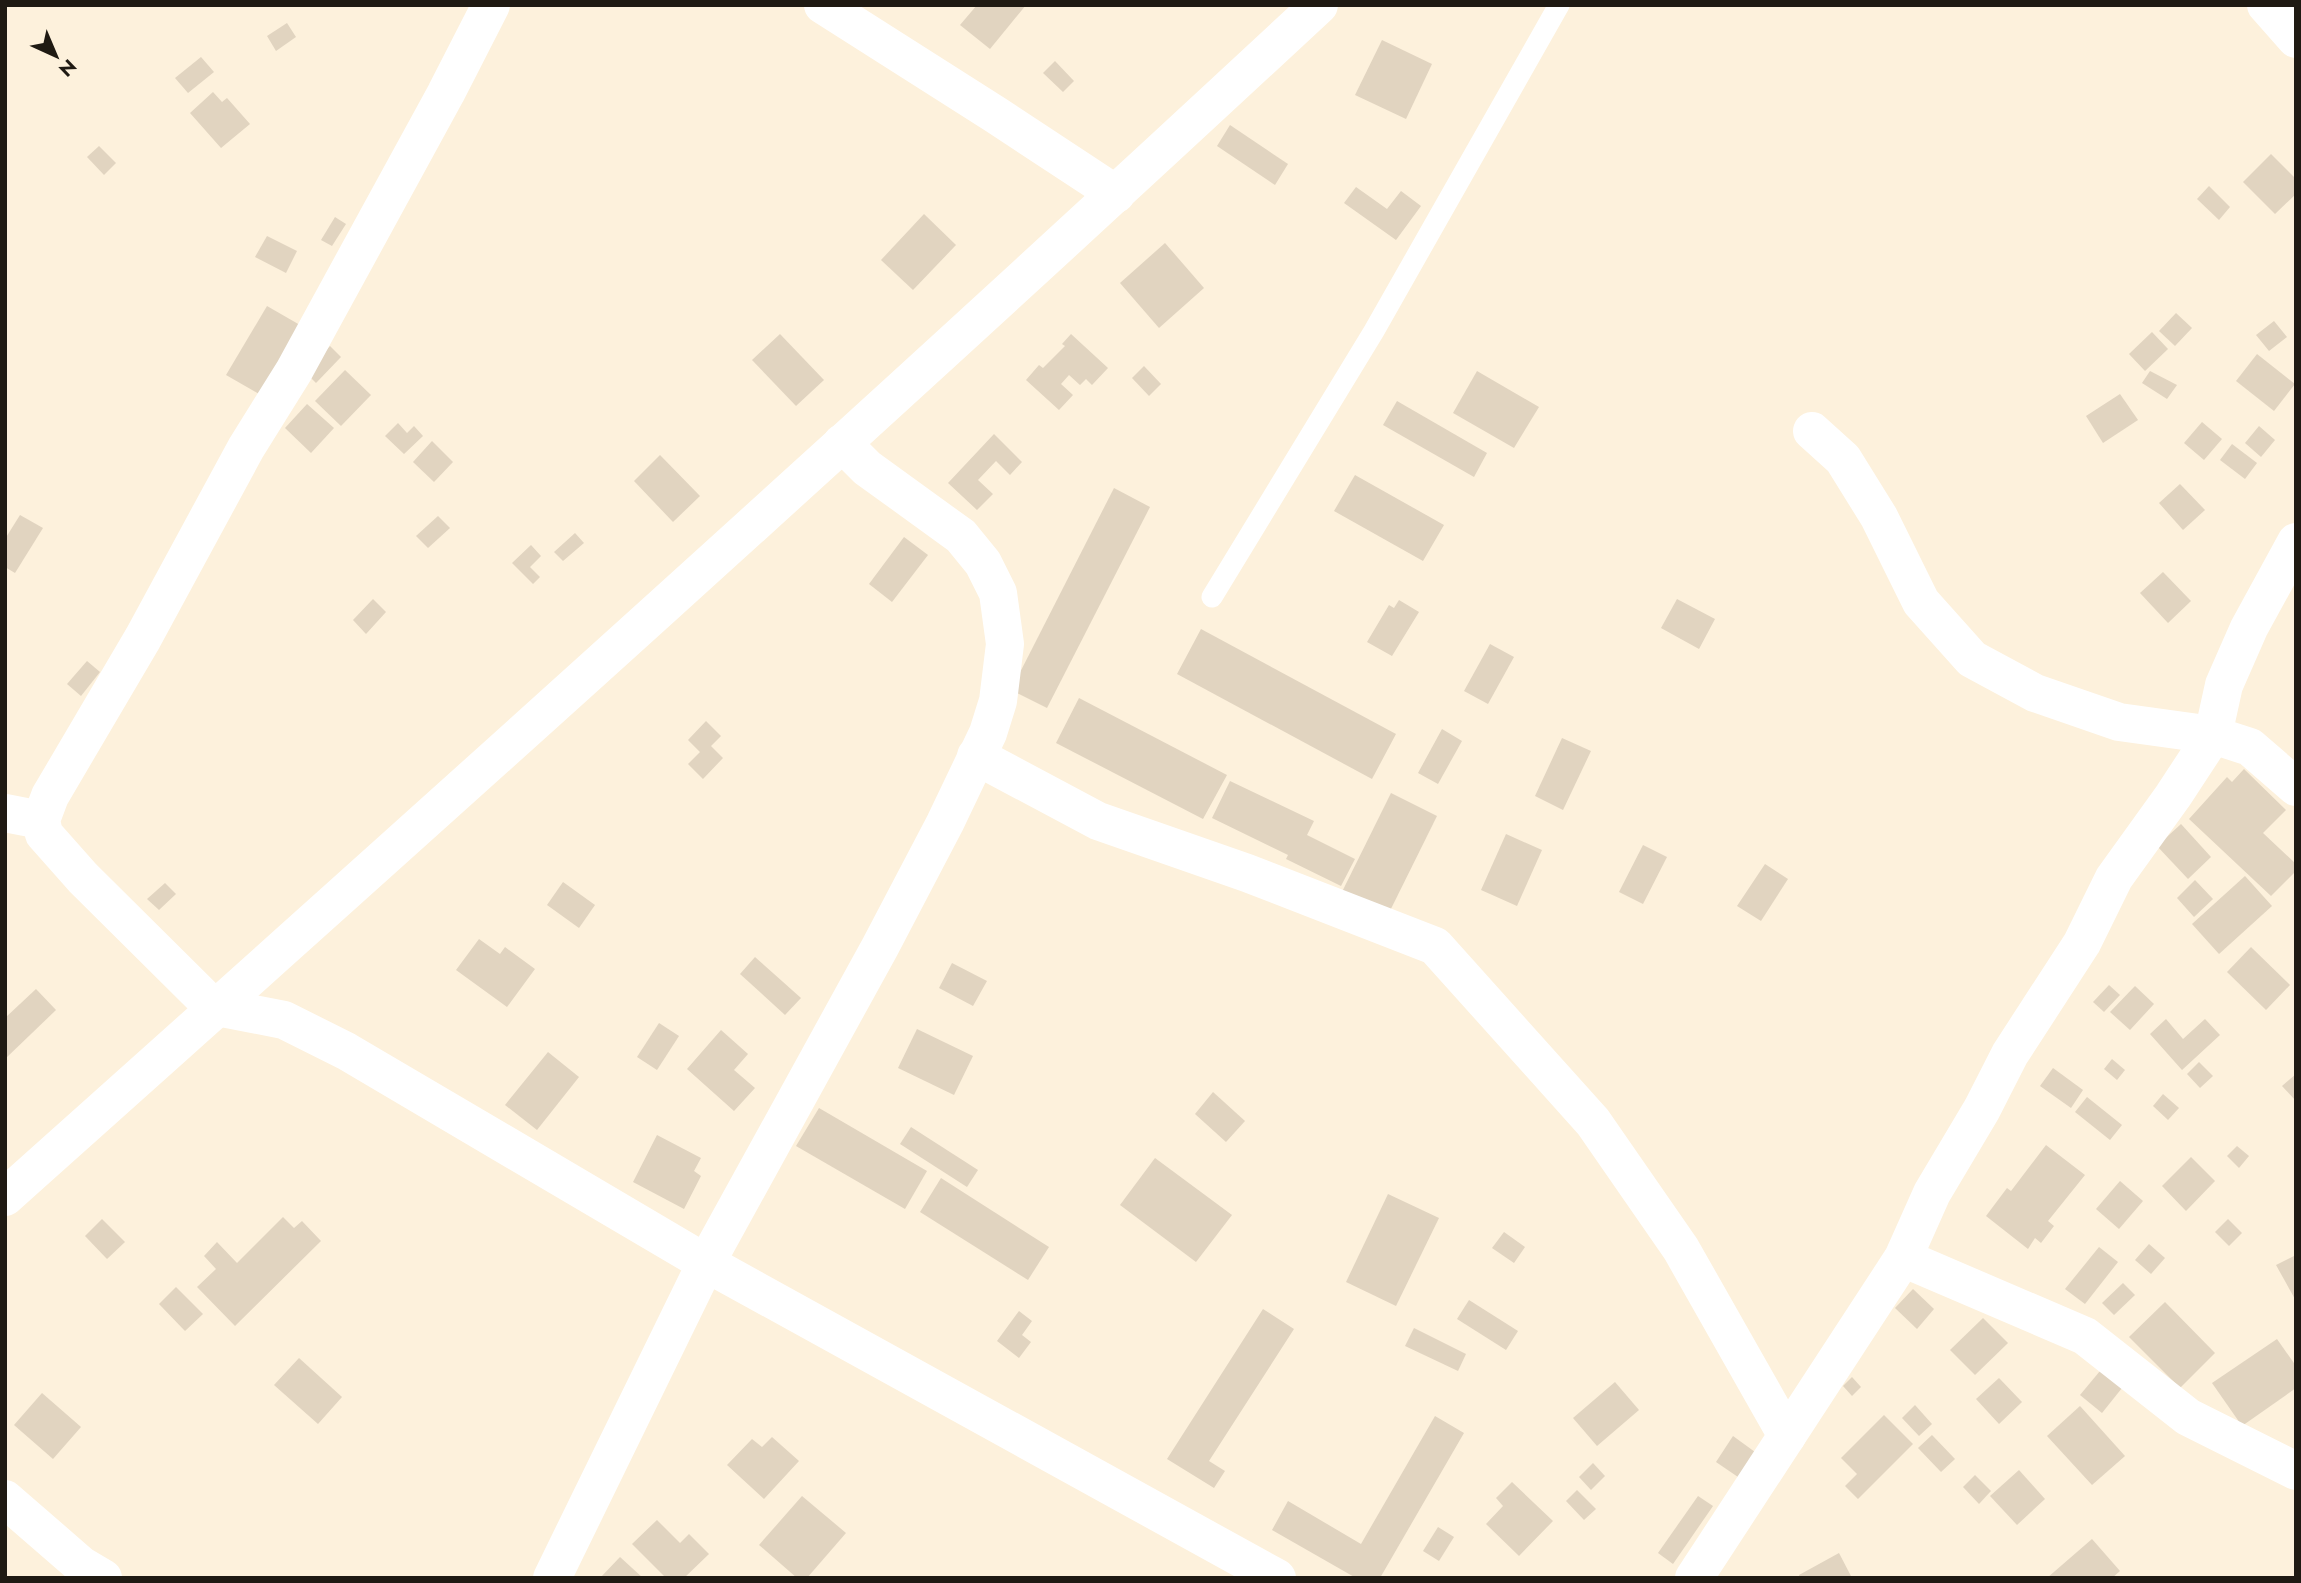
<svg xmlns="http://www.w3.org/2000/svg" width="2301" height="1583" font-family="Jost,sans-serif">
<rect width="100%" height="100%" fill="#fdf1dc"/>
<!-- building -->
<g fill="#e1d4c0">
<polygon points="977,5 1026,5 990,49 960,25"/>
<polygon points="287,23 296,37 276,51 267,36"/>
<polygon points="1382,40 1432,64 1406,119 1355,95"/>
<polygon points="201,57 214,72 188,93 175,78"/>
<polygon points="1055,61 1074,81 1063,92 1043,73"/>
<polygon points="213,92 222,102 227,98 250,124 221,148 190,113"/>
<polygon points="1230,125 1288,164 1275,185 1217,146"/>
<polygon points="99,146 116,163 104,175 87,157"/>
<polygon points="2271,154 2296,179 2296,194 2275,214 2243,182"/>
<polygon points="2209,186 2230,207 2219,220 2197,199"/>
<polygon points="1356,187 1387,209 1401,191 1421,206 1396,240 1344,203"/>
<polygon points="924,214 956,245 913,290 881,260"/>
<polygon points="335,217 346,224 332,246 321,240"/>
<polygon points="267,236 297,251 286,273 255,257"/>
<polygon points="1165,243 1204,288 1159,328 1120,283"/>
<polygon points="267,306 300,325 259,394 226,375"/>
<polygon points="2176,313 2192,328 2175,346 2159,331"/>
<polygon points="2274,321 2287,337 2269,351 2256,335"/>
<polygon points="2152,332 2168,349 2145,371 2129,354"/>
<polygon points="780,334 824,380 796,406 752,360"/>
<polygon points="1071,334 1108,368 1092,385 1086,379 1080,385 1069,375 1061,384 1073,395 1059,410 1026,380 1039,365 1043,368 1065,346 1062,344"/>
<polygon points="330,346 341,357 316,383 305,372"/>
<polygon points="2257,354 2295,384 2274,411 2236,381"/>
<polygon points="1144,366 1161,384 1149,396 1132,378"/>
<polygon points="345,370 371,395 341,426 315,401"/>
<polygon points="1477,371 1539,407 1514,448 1453,413"/>
<polygon points="2150,371 2177,385 2167,399 2142,383"/>
<polygon points="2120,394 2138,420 2103,443 2086,416"/>
<polygon points="1397,401 1487,453 1474,477 1383,425"/>
<polygon points="307,404 334,428 311,453 285,428"/>
<polygon points="2202,422 2222,439 2204,460 2184,443"/>
<polygon points="398,423 407,433 414,426 423,436 404,454 385,436"/>
<polygon points="2259,426 2275,440 2261,457 2245,443"/>
<polygon points="994,434 1022,462 1010,475 996,461 978,480 993,494 977,510 948,483"/>
<polygon points="432,441 453,462 434,482 413,462"/>
<polygon points="2232,444 2257,463 2245,479 2220,460"/>
<polygon points="660,455 700,496 673,522 634,481"/>
<polygon points="1355,475 1444,525 1423,561 1334,511"/>
<polygon points="2180,484 2205,510 2183,530 2159,503"/>
<polygon points="1114,488 1150,507 1047,708 1011,690"/>
<polygon points="20,515 43,528 15,573 5,567 5,539"/>
<polygon points="438,516 450,528 428,548 416,536"/>
<polygon points="575,533 584,543 563,561 554,552"/>
<polygon points="904,537 928,555 892,602 869,584"/>
<polygon points="531,545 541,556 530,567 540,577 533,584 512,563"/>
<polygon points="2163,572 2191,601 2168,623 2140,593"/>
<polygon points="373,599 386,612 366,634 353,620"/>
<polygon points="1677,599 1715,619 1699,649 1661,628"/>
<polygon points="1399,600 1419,612 1392,656 1367,642 1389,605 1394,608"/>
<polygon points="1201,629 1396,734 1372,779 1177,674"/>
<polygon points="1490,644 1514,657 1488,704 1464,691"/>
<polygon points="87,661 100,672 81,696 67,684"/>
<polygon points="1079,698 1227,775 1203,819 1056,743"/>
<polygon points="706,721 721,736 711,746 723,758 703,779 688,764 700,752 688,740"/>
<polygon points="1442,729 1462,741 1438,784 1418,773"/>
<polygon points="1562,738 1591,751 1563,810 1535,796"/>
<polygon points="2244,769 2286,810 2263,833 2296,864 2296,871 2271,896 2189,819 2227,777 2232,782"/>
<polygon points="1230,781 1314,821 1307,835 1355,859 1341,886 1286,859 1288,855 1212,818"/>
<polygon points="1391,793 1437,816 1380,931 1334,908"/>
<polygon points="2181,824 2211,857 2188,879 2157,846"/>
<polygon points="1506,834 1542,850 1517,906 1481,890"/>
<polygon points="1643,845 1667,857 1643,904 1619,892"/>
<polygon points="1765,864 1788,879 1761,921 1737,906"/>
<polygon points="2245,876 2272,906 2219,954 2192,924"/>
<polygon points="2195,880 2213,899 2194,917 2177,898"/>
<polygon points="563,882 595,905 579,928 547,905"/>
<polygon points="165,883 176,894 159,910 147,899"/>
<polygon points="479,939 500,954 505,947 535,969 507,1007 456,970"/>
<polygon points="2251,947 2290,985 2266,1010 2227,972"/>
<polygon points="755,957 801,998 785,1015 740,974"/>
<polygon points="952,963 987,981 973,1006 939,988"/>
<polygon points="2109,985 2120,995 2104,1012 2093,1002"/>
<polygon points="2135,986 2154,1004 2130,1030 2110,1012"/>
<polygon points="36,989 56,1010 5,1059 5,1018"/>
<polygon points="2166,1019 2183,1039 2205,1019 2220,1035 2182,1070 2150,1034"/>
<polygon points="659,1023 679,1036 657,1070 637,1057"/>
<polygon points="917,1029 973,1056 954,1095 898,1068"/>
<polygon points="721,1030 748,1054 734,1070 755,1088 734,1111 687,1069"/>
<polygon points="548,1052 579,1077 537,1130 505,1105"/>
<polygon points="2112,1059 2125,1070 2117,1080 2104,1069"/>
<polygon points="2199,1062 2213,1076 2200,1088 2187,1074"/>
<polygon points="2053,1068 2083,1090 2071,1108 2040,1086"/>
<polygon points="2296,1074 2296,1101 2282,1086"/>
<polygon points="1213,1092 1245,1121 1226,1142 1195,1114"/>
<polygon points="2163,1094 2179,1108 2168,1120 2153,1106"/>
<polygon points="2087,1097 2122,1125 2110,1140 2075,1112"/>
<polygon points="819,1108 927,1171 905,1209 796,1146"/>
<polygon points="911,1127 978,1170 967,1187 900,1144"/>
<polygon points="657,1135 701,1158 694,1171 701,1176 684,1209 633,1182"/>
<polygon points="2046,1145 2085,1175 2048,1221 2054,1226 2041,1243 2035,1238 2028,1249 1986,1216 2007,1188 2011,1191"/>
<polygon points="2237,1146 2249,1156 2239,1168 2227,1156"/>
<polygon points="2191,1157 2215,1181 2186,1211 2162,1186"/>
<polygon points="1155,1158 1232,1215 1196,1262 1120,1205"/>
<polygon points="941,1178 1049,1247 1028,1280 920,1212"/>
<polygon points="2120,1181 2143,1201 2119,1229 2096,1209"/>
<polygon points="1388,1194 1439,1218 1396,1306 1346,1282"/>
<polygon points="283,1217 294,1228 302,1221 321,1241 235,1326 197,1287 216,1269 204,1256 217,1242 237,1263"/>
<polygon points="102,1219 125,1242 107,1259 85,1236"/>
<polygon points="2228,1219 2242,1233 2229,1246 2215,1232"/>
<polygon points="1504,1232 1525,1247 1514,1263 1492,1248"/>
<polygon points="2149,1244 2165,1258 2151,1274 2135,1260"/>
<polygon points="2099,1247 2118,1262 2085,1304 2065,1289"/>
<polygon points="2296,1255 2296,1301 2276,1265"/>
<polygon points="2123,1283 2135,1295 2114,1315 2102,1303"/>
<polygon points="176,1287 203,1314 185,1331 159,1304"/>
<polygon points="1913,1289 1934,1309 1917,1329 1895,1308"/>
<polygon points="1469,1300 1518,1331 1506,1350 1457,1319"/>
<polygon points="2165,1302 2215,1353 2180,1388 2129,1337"/>
<polygon points="1263,1309 1294,1329 1209,1461 1225,1471 1214,1488 1167,1459"/>
<polygon points="1019,1311 1032,1321 1022,1335 1031,1342 1019,1358 997,1341"/>
<polygon points="1983,1318 2008,1343 1975,1375 1950,1350"/>
<polygon points="1414,1328 1466,1354 1458,1371 1405,1346"/>
<polygon points="2277,1339 2296,1366 2296,1388 2242,1426 2212,1383"/>
<polygon points="299,1358 342,1397 318,1424 274,1385"/>
<polygon points="2100,1371 2122,1388 2102,1413 2080,1395"/>
<polygon points="1852,1377 1861,1387 1852,1396 1843,1386"/>
<polygon points="1999,1378 2022,1402 1999,1424 1976,1399"/>
<polygon points="1615,1382 1639,1410 1597,1446 1573,1418"/>
<polygon points="42,1393 81,1427 53,1459 14,1425"/>
<polygon points="1915,1405 1932,1424 1919,1436 1902,1418"/>
<polygon points="2080,1406 2125,1456 2092,1485 2047,1436"/>
<polygon points="1884,1415 1913,1444 1858,1499 1845,1486 1857,1474 1841,1458"/>
<polygon points="1435,1416 1464,1433 1380,1578 1356,1578 1272,1530 1288,1501 1361,1544"/>
<polygon points="1932,1435 1955,1459 1941,1472 1918,1448"/>
<polygon points="1733,1436 1755,1452 1738,1477 1716,1462"/>
<polygon points="772,1437 799,1461 764,1499 727,1465 752,1439 762,1447"/>
<polygon points="1593,1463 1605,1476 1591,1490 1579,1477"/>
<polygon points="2019,1470 2045,1499 2017,1525 1990,1496"/>
<polygon points="1975,1475 1991,1491 1979,1504 1963,1487"/>
<polygon points="1512,1482 1553,1521 1519,1556 1486,1524 1503,1506 1496,1498"/>
<polygon points="1577,1490 1596,1509 1584,1520 1566,1501"/>
<polygon points="802,1496 846,1533 807,1578 797,1578 759,1545"/>
<polygon points="1698,1496 1713,1506 1673,1564 1658,1553"/>
<polygon points="657,1520 680,1543 689,1534 709,1554 684,1578 666,1578 632,1544"/>
<polygon points="1438,1527 1454,1537 1439,1561 1423,1551"/>
<polygon points="2092,1539 2120,1571 2112,1578 2047,1578"/>
<polygon points="1839,1553 1852,1578 1800,1578 1799,1575"/>
<polygon points="620,1557 643,1578 600,1578"/>
</g>
<g fill="none" stroke-linecap="round" stroke-linejoin="round">
<!-- service -->
<polyline stroke="#fff" stroke-width="21" points="1212,597 1374,331 1559,5"/>
<!-- minor -->
<g stroke="#fff" stroke-width="38">
<polyline points="491,5 446,93 294,371 246,448 143,638 50,796 41,820 44,834 83,878 212,1006 284,1020 346,1051 706,1263 1277,1578"/>
<polyline points="823,5 996,115 1116,194"/>
<polyline points="2266,5 2296,39"/>
<polyline points="1812,431 1843,459 1879,517 1921,602 1972,659 2035,693 2119,722 2213,735 2250,747 2296,787"/>
<polyline points="976,756 1098,821 1247,873 1435,946 1593,1122 1681,1249 1787,1436"/>
<polyline points="5,813 41,820"/>
<polyline points="1903,1258 2085,1336 2188,1417 2296,1471"/>
<polyline points="5,1499 81,1565 103,1578"/>
<polyline points="552,1578 706,1263 880,947 945,823 988,733 998,701 1005,644 998,593 983,563 961,536 867,468 842,443"/>
<polyline points="1694,1578 1903,1258 1932,1193 1982,1109 2010,1054 2082,943 2114,878 2173,796 2213,735 2224,685 2249,628 2296,542"/>
</g>
<!-- tertiary -->
<path stroke="#fff" stroke-width="38" d="M5,1197C446,803 886,408 1319,5"/>
</g>
<!-- border -->
<rect width="2301" height="1583" fill="none" stroke="#1f1a13" stroke-width="14"/>
<!-- north arrow -->
<g transform="translate(56 56) rotate(136)" stroke="#fdf1dc" stroke-width="5" paint-order="stroke">
<path d="M0-5L12 26L0 18L-12 26Z" fill="#1f1a13"/>
<text y="-10" font-size="19" font-weight="bold" text-anchor="middle" fill="#1f1a13">N</text>
</g>
</svg>
